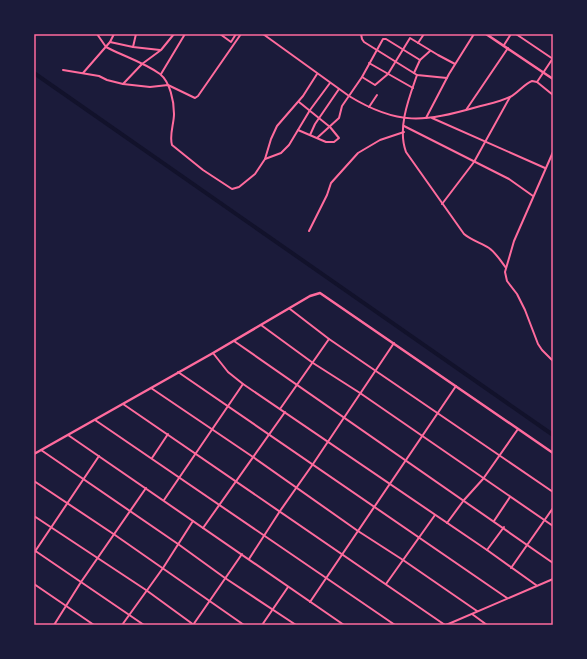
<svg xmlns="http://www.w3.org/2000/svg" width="587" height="659" font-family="Manrope,sans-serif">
<rect width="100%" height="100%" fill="#1b1b3a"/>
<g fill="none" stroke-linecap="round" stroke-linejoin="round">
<!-- canal -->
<polyline stroke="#12122b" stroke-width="4" points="34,73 553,435"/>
<!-- minor -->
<g stroke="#ff6b9d" stroke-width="2">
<path d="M97,34L106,47L110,49C126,57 145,63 160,74C170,82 174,101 174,114C174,124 169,135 172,145L203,170L232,189L239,187L255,174L265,159L271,139L277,126L303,96L317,74"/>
<polyline points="220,34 231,42 236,34"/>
<path d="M263,34L349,96C398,126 424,122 477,107C488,104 500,102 510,97C518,93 524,84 532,81L537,82L553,95"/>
<polyline points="361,34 362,39 364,42 417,75 447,78"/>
<polyline points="516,34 553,59"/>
<polyline points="110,42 133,47 160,50"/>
<polyline points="418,43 424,34"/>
<polyline points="504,45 511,34"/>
<polyline points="133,47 136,34"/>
<polyline points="369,63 413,88"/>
<polyline points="63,70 99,76 107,80 123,84 150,87 168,85 195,98 198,96 241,34"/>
<polyline points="83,73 110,42 114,34"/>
<polyline points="414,73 420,60 430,51"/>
<polyline points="161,74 185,34"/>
<path d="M417,75C409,98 397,128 406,152L464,234C471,240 481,243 489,248C496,253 501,261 506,268"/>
<polyline points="362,77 375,85 388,74 410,38 438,55 455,64"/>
<polyline points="537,82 553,58"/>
<polyline points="123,84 142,64 161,50 174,34"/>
<polyline points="369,107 377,95"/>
<polyline points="466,110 508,48"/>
<polyline points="426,118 449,74 474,34"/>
<polyline points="432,118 545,168"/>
<polyline points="404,126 509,179 533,196"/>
<polyline points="298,130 326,142 334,142 339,138 330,127 299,102"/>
<polyline points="310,135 315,124 339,89"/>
<polyline points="317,138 339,118 342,106 362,77 383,39 386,39 420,60"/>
<polyline points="553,152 514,241 505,272 507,281 517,294 525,310 538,344 542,350 553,361"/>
<polyline points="265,159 281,153 289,145 310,110 330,83"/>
<polyline points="442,204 474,162 510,97"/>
<polyline points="309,231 327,195 331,183 358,153 380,140 404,132"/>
<polyline points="290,309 329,339 553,492"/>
<polyline points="261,325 313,363 360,393 553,526"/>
<polyline points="234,341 553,563"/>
<polyline points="213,353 228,372 243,384 487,550 536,585"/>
<polyline points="178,372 507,598"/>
<polyline points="151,388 253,457 358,531 403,560 477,611"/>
<polyline points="123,404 445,625"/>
<polyline points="280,409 329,339"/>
<polyline points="95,420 395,625"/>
<polyline points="68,435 344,625"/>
<polyline points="41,450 178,544 225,578 296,625"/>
<polyline points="152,458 168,434"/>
<polyline points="34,481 115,535 244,625"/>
<polyline points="164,500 243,384"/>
<polyline points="34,516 146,590 194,625"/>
<polyline points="494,521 510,497"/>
<polyline points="447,523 464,500 483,479 518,429"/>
<polyline points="203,528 285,412"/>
<polyline points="34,550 144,625"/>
<polyline points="487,550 504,527"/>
<polyline points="34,553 99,456"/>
<polyline points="249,559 280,511 313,464 394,343"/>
<polyline points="511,568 553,508"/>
<polyline points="34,584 94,625"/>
<polyline points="386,584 435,515"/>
<polyline points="310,602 456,386"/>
<polyline points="472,614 487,625"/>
<polyline points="54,625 81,582 146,488"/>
<polyline points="122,625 163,568 193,521"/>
<polyline points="193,625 242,554"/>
<polyline points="262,625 288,587"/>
<polyline points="446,625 553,579"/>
</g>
<!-- tertiary -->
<g stroke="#ff6b9d" stroke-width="2.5">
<polyline points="486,34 553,79"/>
<polyline points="34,454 213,353 310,296 320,293 553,453"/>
</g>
</g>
<!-- border -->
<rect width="587" height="659" fill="none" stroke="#1b1b3a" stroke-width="70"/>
<rect x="35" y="35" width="517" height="589" fill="none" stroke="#ff6b9d" stroke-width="1.5"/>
</svg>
